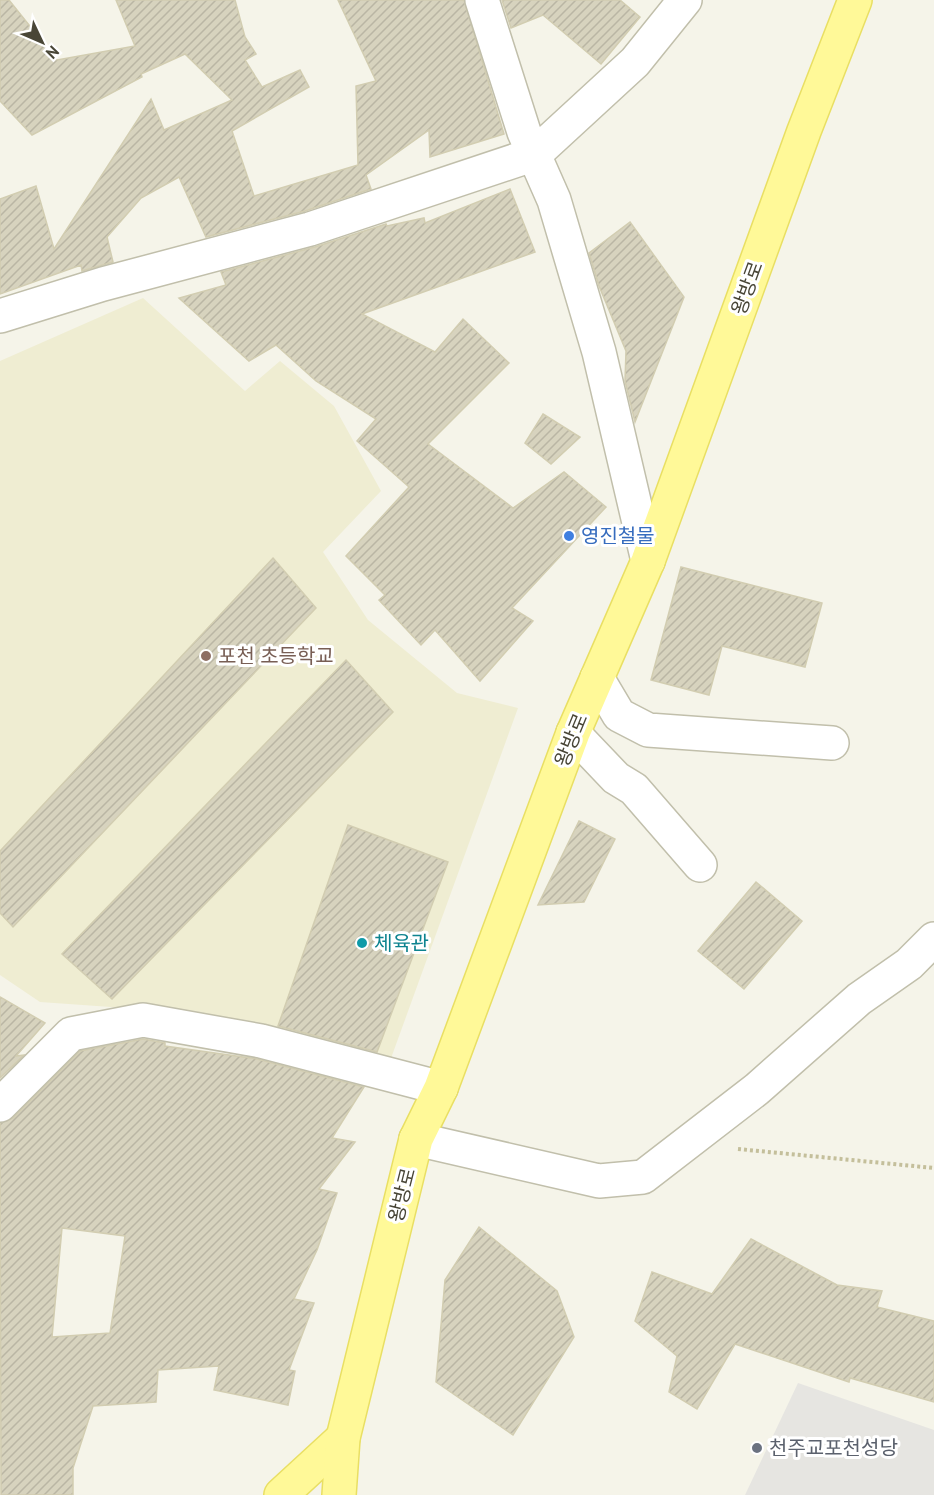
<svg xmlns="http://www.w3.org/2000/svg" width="934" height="1495" font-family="'PT Sans','Noto Sans KR',sans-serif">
<defs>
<pattern id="building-hatch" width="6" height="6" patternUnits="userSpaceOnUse" patternTransform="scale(1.5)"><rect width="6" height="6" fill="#d7d3be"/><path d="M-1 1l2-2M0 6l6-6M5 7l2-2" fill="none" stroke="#bab6a4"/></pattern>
</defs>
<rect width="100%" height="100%" fill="#f5f4e9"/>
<!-- education -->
<polygon fill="#efedd2" points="143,298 245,391 280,361 334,406 381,491 323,552 368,620 457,693 518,708 390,1061 182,1012 40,1002 0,975 0,361"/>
<!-- parking -->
<polygon fill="#e6e5e1" points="798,1383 934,1430 934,1495 745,1495"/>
<!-- building -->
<g fill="url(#building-hatch)" stroke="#d2cdb1" stroke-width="1.5" fill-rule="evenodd">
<polygon points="0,0 9,0 57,60 135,46 116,0 235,0 245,37 256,54 245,60 262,87 300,70 309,87 232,131 254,196 358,165 356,86 376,81 338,0 464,0 504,134 430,157 429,130 366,175 371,189 305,211 206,237 179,177 141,198 107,237 113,262 82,271 81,265 0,294 0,199 36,186 54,249 151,99 164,130 232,100 185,54 141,74 142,77 32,135 0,101"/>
<polygon points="502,0 620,0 640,17 601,64 543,15 511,28"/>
<polygon points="510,189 535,252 362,314 435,352 463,319 509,363 428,444 513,508 564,472 606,507 512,608 533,621 480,681 435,630 421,645 379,600 385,595 346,556 409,487 357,441 376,419 316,381 276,345 249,361 179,298 226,285 221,272 315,247 386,224 387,226 424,218 425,223"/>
<polygon points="630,222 684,297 635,422 625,381 626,351 599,286 589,253"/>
<polygon points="543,414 580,437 551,464 525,443"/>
<polygon points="273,558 316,608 13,927 0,913 0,851"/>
<polygon points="681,567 822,603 805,667 722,646 709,695 651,680"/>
<polygon points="346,660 393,712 112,999 62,954"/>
<polygon points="579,821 615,839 584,902 538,905"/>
<polygon points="348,825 448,862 377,1052 278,1026"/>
<polygon points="756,882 802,921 744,989 698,951"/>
<polygon points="0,997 45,1023 16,1056 24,1055 0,1078"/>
<path d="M143,1039L165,1043V1046L257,1059L364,1087L332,1138L355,1142L319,1189L337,1193L317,1250L294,1299L314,1303L289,1370L295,1371L288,1405L214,1390L219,1366L158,1370L156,1402L93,1406L73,1468V1495H1L0,1123L13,1118L80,1051ZM62,1228L125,1236L110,1333L52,1337Z"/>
<polygon points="479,1227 557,1291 574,1337 513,1435 436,1382 445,1280"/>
<polygon points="751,1239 837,1285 882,1291 877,1307 934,1321 934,1402 850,1378 849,1382 735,1344 697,1409 669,1392 677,1356 635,1321 652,1272 712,1294"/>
</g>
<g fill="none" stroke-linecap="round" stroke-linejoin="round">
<!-- minor casing -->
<g stroke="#c1bfab" stroke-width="36">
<g id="minor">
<polyline points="482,0 524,132 554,200 599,352 648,561"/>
<polyline points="0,316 103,284 310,229 535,154 635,62 685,0"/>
<polyline points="597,678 619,715 648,730 832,743"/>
<polyline points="573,733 616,778 634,789 700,865"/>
<polyline points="0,1105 71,1034 143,1020 261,1041 441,1088"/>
<polyline points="416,1139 599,1181 643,1177 757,1089 859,999 909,964 934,939"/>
</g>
</g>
<!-- major casing -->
<g stroke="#e9df63" stroke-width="36">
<g id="major">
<polyline points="281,1495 343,1438"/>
<polyline points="339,1495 343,1438 416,1139 441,1088 573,733 648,561 804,131 855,0"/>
</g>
</g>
<!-- path -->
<polyline stroke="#c4bf9b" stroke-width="4" stroke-dasharray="3 3" stroke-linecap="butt" points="738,1149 934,1168"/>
<!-- minor -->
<use href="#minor" stroke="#fff" stroke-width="33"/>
<!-- major -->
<use href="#major" stroke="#fff998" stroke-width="33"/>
</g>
<!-- markers -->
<circle fill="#3f7fe0" stroke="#fff" stroke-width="2" cx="569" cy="536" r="6"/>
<circle fill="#8d6e63" stroke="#fff" stroke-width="2" cx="206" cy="656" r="6"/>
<circle fill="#0f9aa8" stroke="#fff" stroke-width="2" cx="362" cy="943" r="6"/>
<circle fill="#6b7280" stroke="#fff" stroke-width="2" cx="757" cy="1448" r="6"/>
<g text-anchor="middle" stroke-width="6" stroke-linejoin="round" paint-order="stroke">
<!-- street labels -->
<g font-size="20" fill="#494637" stroke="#fff">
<text transform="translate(747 288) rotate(-70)" y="7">왕방로</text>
<text transform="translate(571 740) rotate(-68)" y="7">왕방로</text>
<text transform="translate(402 1195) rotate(-76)" y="7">왕방로</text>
</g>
<!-- shop labels -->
<g font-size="20" fill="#366cbe" stroke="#fff" text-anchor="start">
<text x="581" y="543">영진철물</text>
</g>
<!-- education labels -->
<g font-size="20" fill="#785e54" stroke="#fff" text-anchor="start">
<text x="218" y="663">포천 초등학교</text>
</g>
<!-- culture labels -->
<g font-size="20" fill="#0d838f" stroke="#fff" text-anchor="start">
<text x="374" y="950">체육관</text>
</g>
<!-- worship labels -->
<g font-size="20" fill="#5b616d" stroke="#fff" text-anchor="start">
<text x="769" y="1455">천주교포천성당</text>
</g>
</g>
<!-- north arrow -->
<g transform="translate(42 42) rotate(134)" stroke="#ffffff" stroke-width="4.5" paint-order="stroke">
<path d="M0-4.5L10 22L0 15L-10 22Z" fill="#494637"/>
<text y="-9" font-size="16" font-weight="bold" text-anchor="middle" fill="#494637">N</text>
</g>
</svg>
